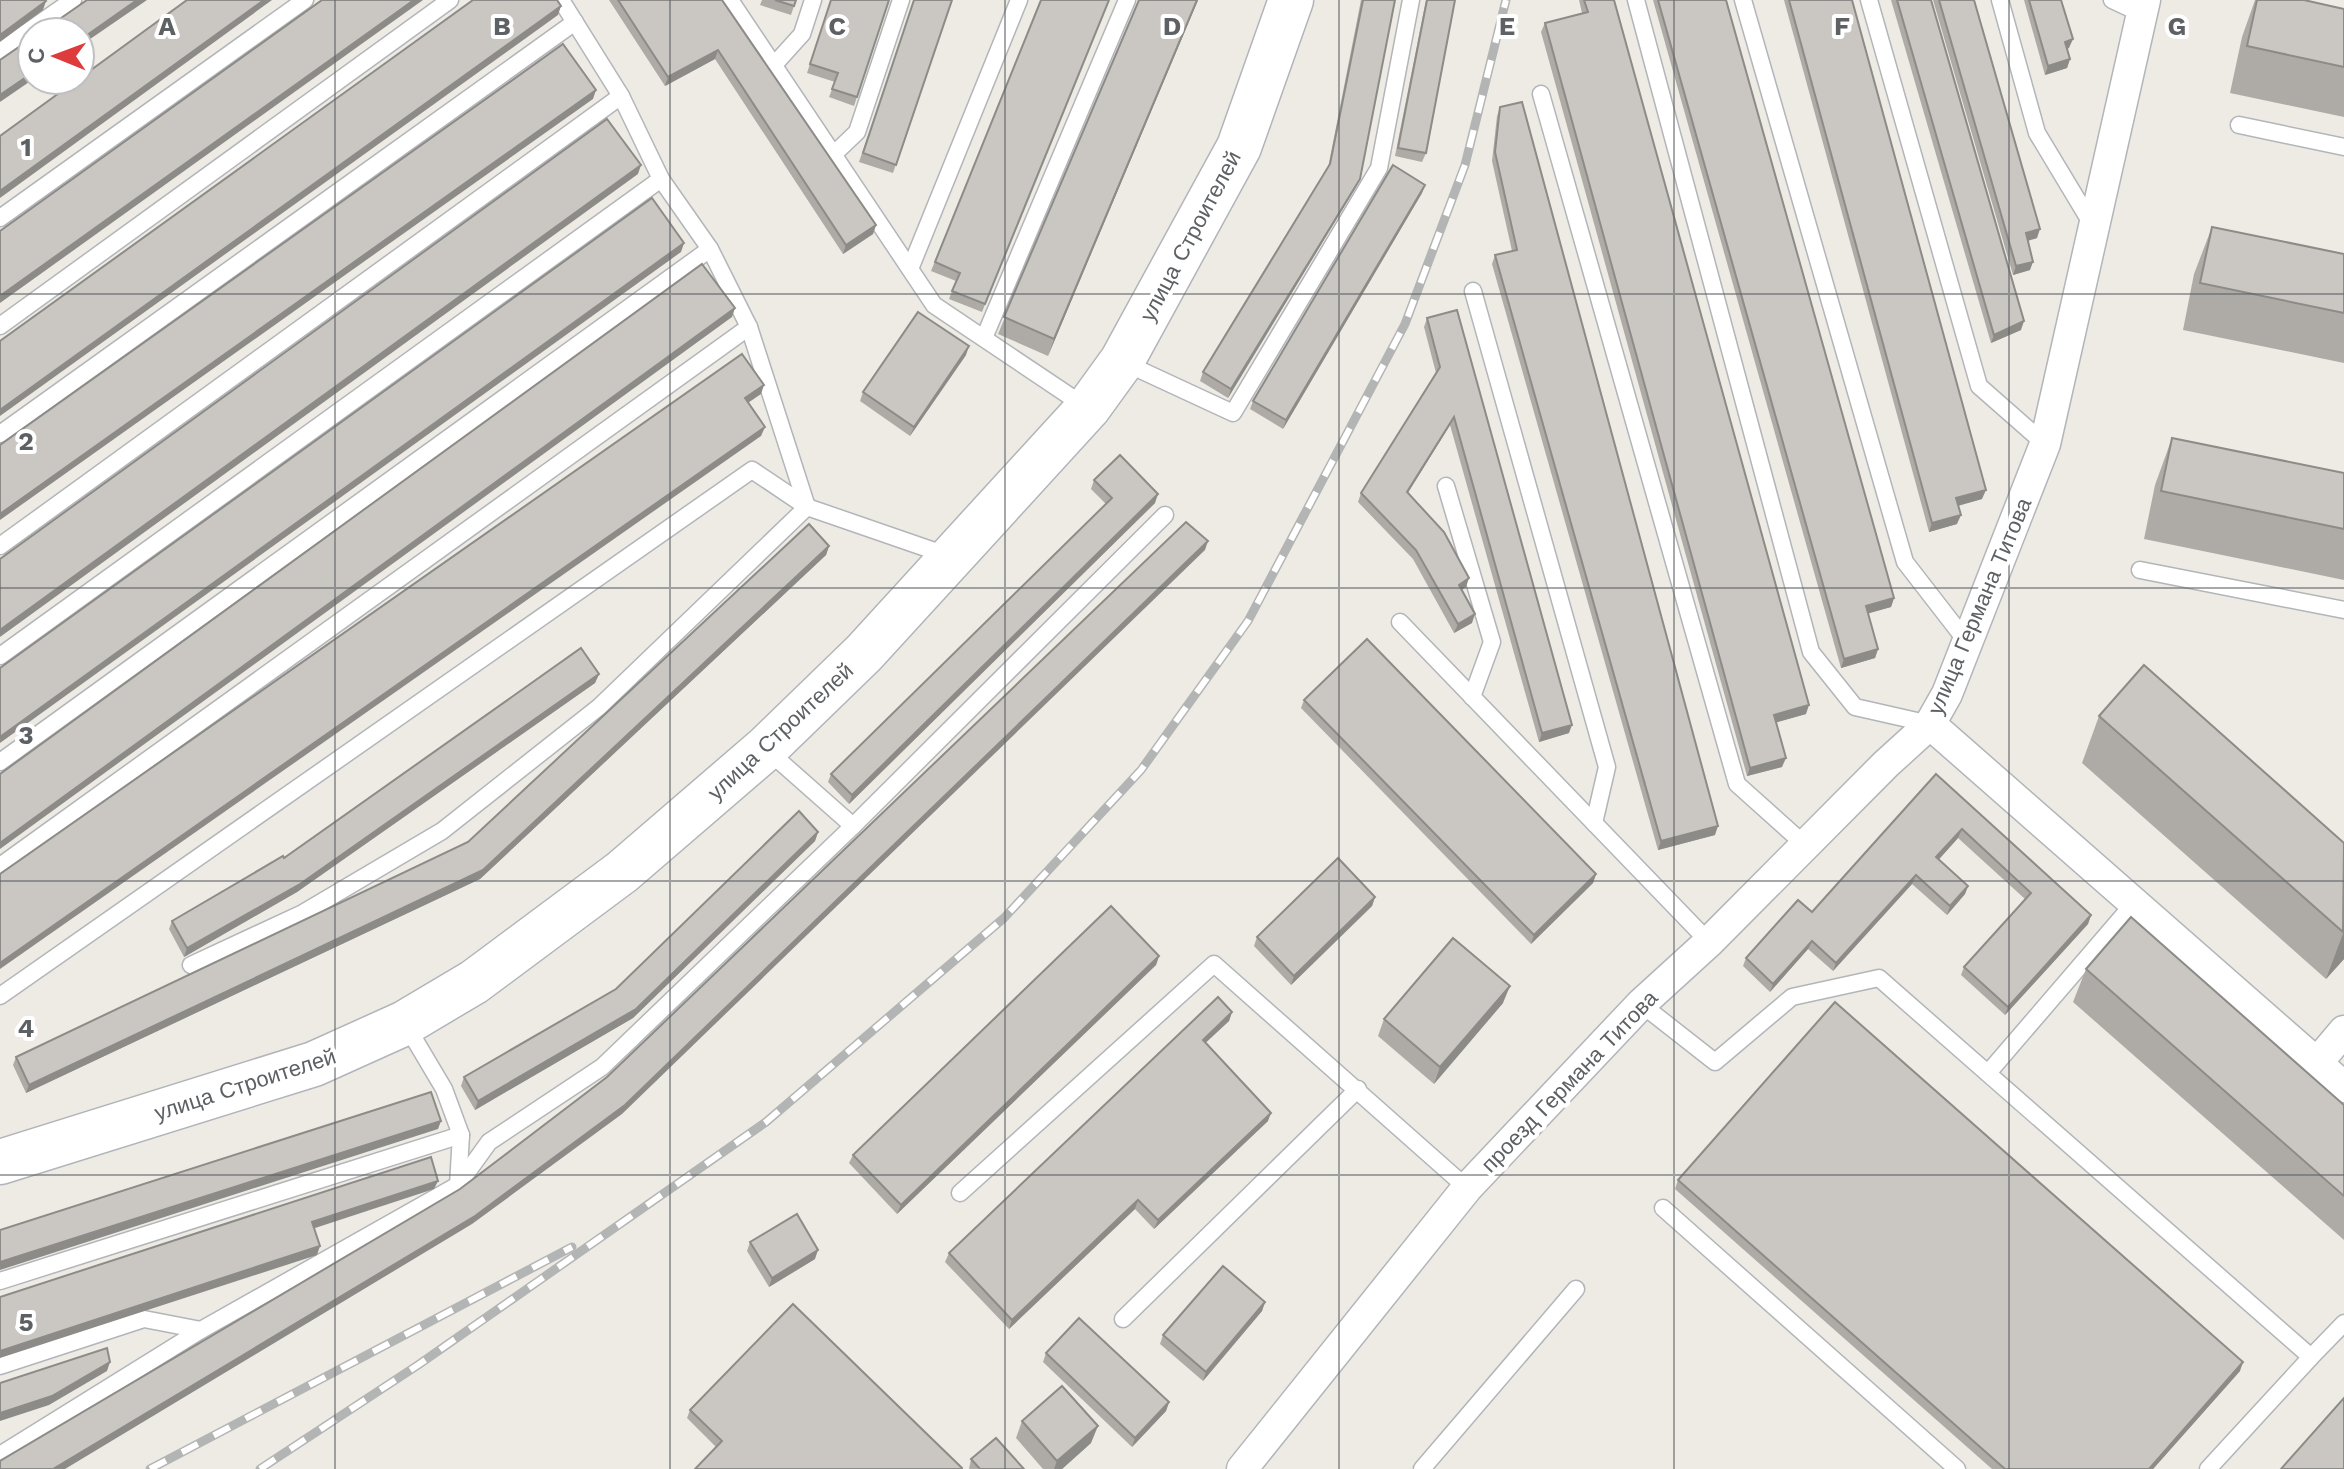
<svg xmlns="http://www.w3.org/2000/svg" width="2344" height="1469" font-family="'Work Sans',sans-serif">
<rect width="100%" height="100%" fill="#eeebe5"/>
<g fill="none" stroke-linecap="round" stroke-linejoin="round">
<!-- lane casing -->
<g stroke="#b2b5b9" stroke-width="19">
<g id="lane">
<polyline points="730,0 934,305 1086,407"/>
<polyline points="1636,0 1811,652 1855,707 1930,724"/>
<polyline points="1743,0 1905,562 1967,642"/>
<polyline points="1869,0 1979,386 2045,444"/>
<polyline points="2000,0 2037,133 2093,226"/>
<polyline points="2112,0 2142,14"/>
<polyline points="0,51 73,0"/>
<polyline points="774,65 802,34 813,0"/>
<polyline points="1541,94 1737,784 1805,845"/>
<polyline points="2239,125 2344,147"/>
<polyline points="833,155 857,132 901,0"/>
<polyline points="0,218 305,0"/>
<polyline points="910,269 1019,0"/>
<polyline points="1473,291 1607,767 1594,823"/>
<polyline points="0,326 450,0"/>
<polyline points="984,338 1127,0"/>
<polyline points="1123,362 1233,413 1379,168 1411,0"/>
<polyline points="0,434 575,22"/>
<polyline points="1446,486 1492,642 1472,697"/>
<polyline points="0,546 621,96"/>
<polyline points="2140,570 2344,610"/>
<polyline points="1400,622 1709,942"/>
<polyline points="0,656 661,179"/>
<polyline points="767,750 853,826"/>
<polyline points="0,762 710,249"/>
<polyline points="0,866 749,327"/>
<polyline points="191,965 303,913 442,831 599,707 807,507 749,327 710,249 661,179 621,96 561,0"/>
<polyline points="0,996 752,470 807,507 949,556"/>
<polyline points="1641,1004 1715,1062 1792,997 1879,978 2311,1357 2344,1323"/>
<polyline points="1988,1073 2135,902"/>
<polyline points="458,1185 489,1142 602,1067 853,826 1165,515"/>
<polyline points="960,1193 1214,964 1467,1188"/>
<polyline points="1663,1208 1957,1469"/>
<polyline points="0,1281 461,1135"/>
<polyline points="1123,1319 1358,1089"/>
<polyline points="0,1366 144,1319 201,1330"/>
<polyline points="0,1455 201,1330 458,1185 461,1135 444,1089 406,1025"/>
<polyline points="1422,1469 1576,1289"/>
<polyline points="2208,1469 2311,1357"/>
</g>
</g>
<!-- street casing -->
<g stroke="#b2b5b9" stroke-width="33">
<g id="street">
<polyline points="1930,724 2344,1087"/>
<polyline points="2317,1063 2344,1031"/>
<polyline points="1242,1469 1467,1188 1641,1004 1709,942 1886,764 1930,724 1947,694 2045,444 2145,0"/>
</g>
</g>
<!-- secondary casing -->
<g stroke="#b1b5b9" stroke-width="47">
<polyline id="secondary" points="0,1162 314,1064 405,1023 474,982 622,872 766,748 864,653 1088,408 1122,361 1239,147 1291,0"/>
</g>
<!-- lane -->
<use href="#lane" stroke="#fff" stroke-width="16"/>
<!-- street -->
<use href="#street" stroke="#fff" stroke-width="30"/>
<!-- secondary -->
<use href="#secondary" stroke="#fff" stroke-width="44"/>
<!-- rail casing -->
<g stroke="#b3b4b4" stroke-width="9">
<g id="rail">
<polyline points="150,1469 572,1247"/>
<polyline points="260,1469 418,1365 766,1122 1004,918 1141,770 1248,621 1405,324 1465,165 1506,0"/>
</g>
</g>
<!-- rail -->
<use href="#rail" stroke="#fff" stroke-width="6" stroke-dasharray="18" stroke-linecap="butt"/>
</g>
<!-- wall -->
<g fill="#aeaaa6">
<polygon points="609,0 722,0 876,225 873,234 843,254 715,59 665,86"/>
<polygon points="762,0 796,0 791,15 760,5"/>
<polygon points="831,0 889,0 854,106 829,97 835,82 807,73"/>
<polygon points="914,0 952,0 893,173 859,162"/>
<polygon points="1041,0 1109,0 982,312 949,299 956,281 931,271"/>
<polygon points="1139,0 1198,0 1048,356 998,334"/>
<polygon points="1361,0 1395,0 1356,187 1228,398 1200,381 1203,372 1328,168"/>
<polygon points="1426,0 1455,0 1426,153 1422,162 1395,156"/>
<polygon points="1579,0 1614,0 1806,714 1776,722 1782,767 1747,776 1541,32 1545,23 1582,13"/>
<polygon points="1653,0 1726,0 1894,598 1891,607 1868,613 1878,649 1875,658 1841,668"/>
<polygon points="1784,0 1852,0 1982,499 1958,506 1957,524 1929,532"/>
<polygon points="1891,0 1931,0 2021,330 1991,343"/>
<polygon points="1933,0 1974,0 2037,238 2028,241 2030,270 2013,275"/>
<polygon points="2024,0 2061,0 2069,48 2067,49 2070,59 2067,68 2045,75"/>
<polygon points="2255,0 2304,0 2344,9 2344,117 2230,93 2242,37"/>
<polygon points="1500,107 1715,835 1658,850 1492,264 1495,255 1512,251 1492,161 1497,116"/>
<polygon points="1425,185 1422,193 1283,429 1250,409 1253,401"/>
<polygon points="2212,227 2344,254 2344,363 2183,330 2194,274"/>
<polygon points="1427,318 1569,733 1539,742 1450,425 1408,493 1466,587 1462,590 1472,623 1454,633 1413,559 1358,502 1361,493 1436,373 1424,327"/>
<polygon points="966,355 910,436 860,401 863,392"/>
<polygon points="2172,438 2344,473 2344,580 2144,539 2155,485"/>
<polygon points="1094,480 1155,503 849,804 828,782 831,774 1106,504 1091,489"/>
<polygon points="829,546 826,555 480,879 26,1093 13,1065 16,1057 468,842"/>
<polygon points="599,674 595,683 297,892 184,957 169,929 172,921 284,858"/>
<polygon points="1304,700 1596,874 1593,883 1531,944 1301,708"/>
<polygon points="2099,716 2344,843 2344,959 2326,979 2082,763"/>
<polygon points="1936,774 2091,915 2088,924 2005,1015 1961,975 1964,967 2025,899 1958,838 1939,859 1968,886 1965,894 1947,915 1912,884 1833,971 1808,949 1770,992 1743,966 1746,958 1812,912"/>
<polygon points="818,832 815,841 633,1018 475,1110 461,1086 464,1077 616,989"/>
<polygon points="1375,897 1372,906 1291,985 1254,946 1257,937"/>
<polygon points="1159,956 1156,965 897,1214 849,1163 853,1155"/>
<polygon points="2086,969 2344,1105 2344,1240 2073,1002"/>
<polygon points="1503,1003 1434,1084 1378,1036 1384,1019"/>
<polygon points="1232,1012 1229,1021 1205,1043 1268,1121 1154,1229 1135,1209 1009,1329 945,1262 949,1253"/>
<polygon points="1678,1180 2240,1371 2153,1469 1992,1469 1675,1189"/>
<polygon points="750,1242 815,1259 769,1287 747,1251"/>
<polygon points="1265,1302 1262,1311 1203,1381 1160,1344 1163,1335"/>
<polygon points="1046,1353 1169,1402 1166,1411 1132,1447 1043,1362"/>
<polygon points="690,1410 962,1468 716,1447 687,1418"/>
<polygon points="1022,1421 1091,1443 1062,1469 1043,1469 1016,1438"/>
<polygon points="971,1459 1024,1469 969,1469"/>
</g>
<!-- shaded-wall -->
<g fill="#8d8b87">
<polygon points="137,0 147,0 80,46 80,40"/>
<polygon points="264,0 272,0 0,198 0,191"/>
<polygon points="414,0 423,0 0,303 0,296"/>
<polygon points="1197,0 1198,0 1048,356 1054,339"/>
<polygon points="46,1 43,10 0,42 0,35"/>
<polygon points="561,6 558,15 0,416 0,410"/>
<polygon points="2073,39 2069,48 2062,50 2065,42"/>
<polygon points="718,50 715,59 665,86 668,77"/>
<polygon points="2070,59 2067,68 2045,75 2048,66"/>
<polygon points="32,73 32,80 0,102 0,95"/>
<polygon points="596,90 593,99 0,520 0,514"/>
<polygon points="641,165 638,174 0,637 0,630"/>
<polygon points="1360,179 1356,187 1228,398 1231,389"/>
<polygon points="1425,185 1422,193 1283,429 1286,420"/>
<polygon points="876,225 873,234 843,254 846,245"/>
<polygon points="2040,229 2037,238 2023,242 2026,233"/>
<polygon points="684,243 681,252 0,743 0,737"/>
<polygon points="2033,262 2030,270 2013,275 2016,266"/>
<polygon points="735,308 732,317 0,849 0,843"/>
<polygon points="2024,321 2021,330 1991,343 1994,335"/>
<polygon points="969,346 966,355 910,436 914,427"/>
<polygon points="764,385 761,394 742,407 745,398"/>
<polygon points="1454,417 1450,425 1403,500 1407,492"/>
<polygon points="765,427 761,436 0,969 0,963"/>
<polygon points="1986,490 1982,499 1953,507 1956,498"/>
<polygon points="1158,494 1155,503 849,804 852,795"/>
<polygon points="1961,515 1957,524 1929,532 1932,523"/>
<polygon points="1208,541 1205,550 622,1114 472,1224 65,1469 53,1469 475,1216"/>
<polygon points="829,546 826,555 480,879 26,1093 29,1085 483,870"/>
<polygon points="1469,578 1466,587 1456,593 1459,585"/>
<polygon points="1894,598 1891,607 1863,615 1866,606"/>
<polygon points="1475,614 1472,623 1454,633 1458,624"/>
<polygon points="1878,649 1875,658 1841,668 1844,659"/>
<polygon points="599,674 595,683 297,892 184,957 187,948"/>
<polygon points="1809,705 1806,714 1771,724 1774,715"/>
<polygon points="1572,725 1569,733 1539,742 1542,733"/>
<polygon points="1786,758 1782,767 1747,776 1750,768"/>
<polygon points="1718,826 1715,835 1658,850 1661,841"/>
<polygon points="1962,829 1958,838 1933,866 1936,857"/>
<polygon points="818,832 815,841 633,1018 475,1110 478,1101"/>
<polygon points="1596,874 1593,883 1531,944 1534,935"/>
<polygon points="1916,875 1912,884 1833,971 1836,963"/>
<polygon points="1968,886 1965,894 1947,915 1950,906"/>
<polygon points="1375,897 1372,906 1291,985 1294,976"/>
<polygon points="2091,915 2088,924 2005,1015 2008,1007"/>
<polygon points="2344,931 2344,959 2326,979"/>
<polygon points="1812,941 1808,949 1770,992 1773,984"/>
<polygon points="1159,956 1156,965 897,1214 901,1205"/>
<polygon points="1510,986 1503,1003 1434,1084 1440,1067"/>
<polygon points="1232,1012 1229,1021 1199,1049 1203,1040"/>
<polygon points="1271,1113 1268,1121 1154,1229 1158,1220"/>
<polygon points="441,1121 438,1129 0,1270 0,1262"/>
<polygon points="438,1181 434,1189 309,1230 312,1222"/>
<polygon points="1138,1200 1135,1209 1009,1329 1012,1320"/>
<polygon points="320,1246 317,1255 0,1358 0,1351"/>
<polygon points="818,1250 815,1259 769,1287 772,1278"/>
<polygon points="1265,1302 1262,1311 1203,1381 1206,1372"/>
<polygon points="110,1362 107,1371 49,1405 0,1421 0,1413"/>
<polygon points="2243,1362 2240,1371 2153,1469 2149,1469"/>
<polygon points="1169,1402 1166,1411 1132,1447 1135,1438"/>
<polygon points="1098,1426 1091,1443 1062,1469 1054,1469 1057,1461"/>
</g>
<!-- building -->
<g fill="#cac6c1" stroke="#8d8b87" stroke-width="2">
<polygon points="0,0 45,0 46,1 0,35"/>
<polygon points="87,0 137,0 80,40 80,32 41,32"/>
<polygon points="187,0 264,0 0,191 0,136 77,80 80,80 80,78"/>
<polygon points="322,0 414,0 0,296 0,231"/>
<polygon points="473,0 557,0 561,6 0,410 0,341"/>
<polygon points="618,0 722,0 876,225 846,245 718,50 668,77"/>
<polygon points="775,0 796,0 794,6"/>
<polygon points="831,0 889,0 857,97 832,89 838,73 810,64"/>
<polygon points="914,0 952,0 896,165 863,153"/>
<polygon points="1041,0 1109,0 985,304 952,291 960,273 935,262"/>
<polygon points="1139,0 1197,0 1054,339 1004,317"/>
<polygon points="1363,0 1395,0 1360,179 1231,389 1203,372 1330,164"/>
<polygon points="1427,0 1455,0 1426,153 1398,148"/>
<polygon points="1584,0 1614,0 1809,705 1774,715 1786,758 1750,768 1545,23 1588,12"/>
<polygon points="1658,0 1726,0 1894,598 1866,606 1878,649 1844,659"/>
<polygon points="1789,0 1852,0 1986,490 1956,498 1961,515 1932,523"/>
<polygon points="1897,0 1931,0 2024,321 1994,335"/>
<polygon points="1939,0 1974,0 2040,229 2026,233 2033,262 2016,266"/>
<polygon points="2029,0 2061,0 2073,39 2065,42 2070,59 2048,66"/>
<polygon points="2257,0 2304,0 2344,9 2344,67 2247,46"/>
<polygon points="32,38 32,73 0,95 0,60"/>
<polygon points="563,44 596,90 0,514 0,445"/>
<polygon points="1522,102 1718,826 1661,841 1495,255 1517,250 1495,152 1500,107"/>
<polygon points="607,119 641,165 0,630 0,559"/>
<polygon points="1393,165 1425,185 1286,420 1253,401"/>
<polygon points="652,198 684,243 0,737 0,668"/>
<polygon points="2212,227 2344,254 2344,313 2200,283"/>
<polygon points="702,264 735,308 0,843 0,774"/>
<polygon points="1457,310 1572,725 1542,733 1454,417 1407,492 1444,532 1469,578 1459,585 1475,614 1458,624 1416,550 1361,493 1440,367 1427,318"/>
<polygon points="918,312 969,346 914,427 863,392"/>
<polygon points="742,354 764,385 745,398 765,427 0,963 0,874"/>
<polygon points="2172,438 2344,473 2344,529 2161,491"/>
<polygon points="1120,455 1158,494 852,795 831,774 1112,498 1094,480"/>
<polygon points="1186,522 1208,541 625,1105 475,1216 53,1469 0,1469 0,1461 460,1189 607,1077"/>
<polygon points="809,524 829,546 483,870 29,1085 16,1057 468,842"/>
<polygon points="1367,639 1596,874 1534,935 1304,700"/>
<polygon points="581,648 599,674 300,884 187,948 172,921 283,856 284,858"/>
<polygon points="2144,665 2344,843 2343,932 2099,716"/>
<polygon points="1936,774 2091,915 2008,1007 1964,967 2031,893 1962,829 1936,857 1968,886 1950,906 1916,875 1836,963 1812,941 1773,984 1746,958 1798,900 1812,912"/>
<polygon points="799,811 818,832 636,1009 478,1101 464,1077 616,989"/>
<polygon points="1338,858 1375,897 1294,976 1257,937"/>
<polygon points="1111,906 1159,956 901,1205 853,1155"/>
<polygon points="2131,917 2344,1105 2344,1196 2086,969"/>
<polygon points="1453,938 1510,986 1440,1067 1384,1019"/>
<polygon points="1218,997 1232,1012 1203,1040 1271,1113 1158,1220 1138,1200 1012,1320 949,1253"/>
<polygon points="1835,1002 2243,1362 2149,1469 2005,1469 1678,1180"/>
<polygon points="431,1092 441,1121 0,1262 0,1230"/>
<polygon points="431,1157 438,1181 312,1222 320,1246 0,1351 0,1297"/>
<polygon points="797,1214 818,1250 772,1278 750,1242"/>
<polygon points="1223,1266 1265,1302 1206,1372 1163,1335"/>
<polygon points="793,1304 962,1468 962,1469 695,1469 722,1441 690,1410"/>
<polygon points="1079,1318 1169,1402 1135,1438 1046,1353"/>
<polygon points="107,1348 110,1362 52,1396 0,1413 0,1383"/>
<polygon points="1062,1386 1098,1426 1057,1461 1022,1421"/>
<polygon points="2344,1398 2344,1469 2281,1469"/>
<polygon points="996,1438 1024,1469 980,1469 971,1459"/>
</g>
<!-- grid -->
<path fill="none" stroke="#5d6164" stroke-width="2" stroke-opacity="0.55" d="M335,0V1469M670,0V1469M1005,0V1469M1339,0V1469M1674,0V1469M2009,0V1469M0,294H2344M0,588H2344M0,881H2344M0,1175H2344"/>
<g text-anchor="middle" stroke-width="8" stroke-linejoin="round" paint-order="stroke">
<!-- street labels -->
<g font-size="22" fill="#5d6164" stroke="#fff">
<text transform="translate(1190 236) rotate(-62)" y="8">улица Строителей</text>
<text transform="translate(1979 606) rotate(-67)" y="8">улица Германа Титова</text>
<text transform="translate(780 731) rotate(-43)" y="8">улица Строителей</text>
<text transform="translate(1569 1081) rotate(-46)" y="8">проезд Германа Титова</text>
<text transform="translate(245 1084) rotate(-18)" y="8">улица Строителей</text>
</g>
</g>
<g font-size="26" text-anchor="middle" font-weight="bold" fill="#5d6164" stroke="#fff" stroke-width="8" stroke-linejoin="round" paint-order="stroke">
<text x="167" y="35">A</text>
<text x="502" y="35">B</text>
<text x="837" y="35">C</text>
<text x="1172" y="35">D</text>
<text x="1507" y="35">E</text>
<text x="1842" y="35">F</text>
<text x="2177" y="35">G</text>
<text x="26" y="156">1</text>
<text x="26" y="450">2</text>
<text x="26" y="744">3</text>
<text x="26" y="1037">4</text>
<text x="26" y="1331">5</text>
</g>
<!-- north arrow -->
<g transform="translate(56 56) rotate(271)"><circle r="38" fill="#ffffff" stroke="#bec0c1" stroke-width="2"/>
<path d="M0-6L14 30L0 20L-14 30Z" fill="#de3b3d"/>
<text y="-12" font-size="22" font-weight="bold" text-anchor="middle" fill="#5d6164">С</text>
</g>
</svg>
